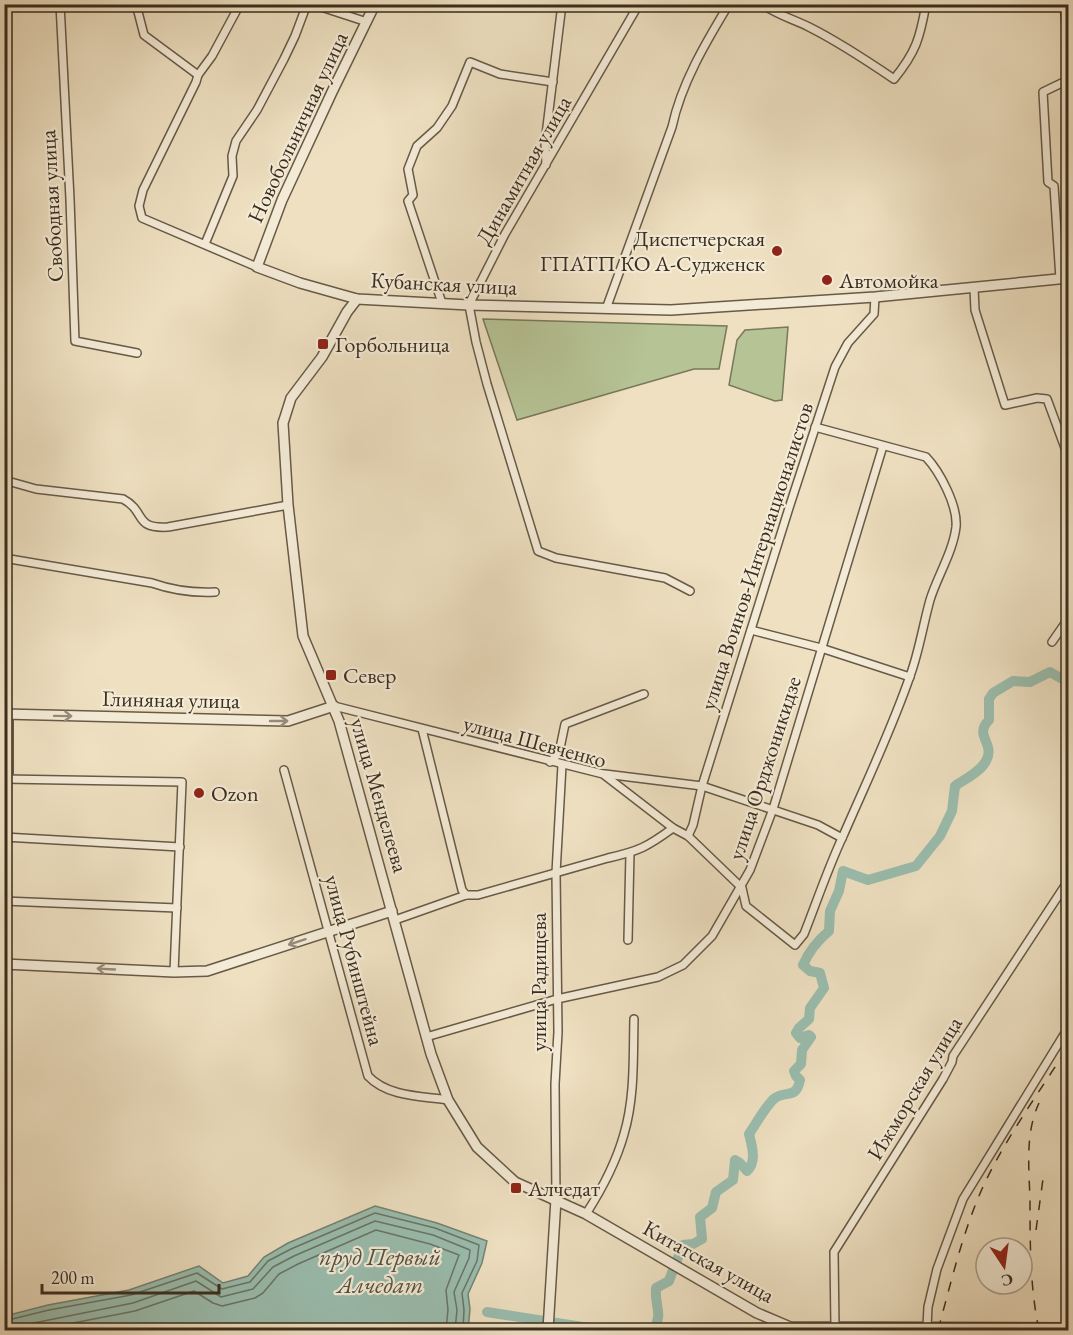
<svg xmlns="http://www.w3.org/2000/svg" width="1073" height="1335" font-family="'EB Garamond',serif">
<rect width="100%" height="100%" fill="#eee0c1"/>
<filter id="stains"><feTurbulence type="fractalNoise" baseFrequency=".00333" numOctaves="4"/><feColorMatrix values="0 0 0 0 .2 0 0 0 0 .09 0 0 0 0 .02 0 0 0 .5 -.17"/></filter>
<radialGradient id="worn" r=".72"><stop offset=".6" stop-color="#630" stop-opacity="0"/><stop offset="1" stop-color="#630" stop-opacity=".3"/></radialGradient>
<!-- green -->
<g fill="#b6c395" stroke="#78785a" stroke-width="1.5">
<polygon points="483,319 727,326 719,369 694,369 517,420"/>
<polygon points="788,327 782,400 775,401 729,385 737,340 745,330"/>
</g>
<!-- water -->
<polygon fill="#9abdae" stroke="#748374" stroke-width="1.5" points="375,1206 437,1223 487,1241 482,1263 468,1294 470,1309 468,1330 5,1330 5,1316 48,1305 129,1290 199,1266 223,1283 248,1276 264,1257 288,1243"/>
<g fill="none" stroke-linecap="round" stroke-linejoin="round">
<!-- shore -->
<g stroke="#6a7566" stroke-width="1.5">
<polyline points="4,1321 49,1310 131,1295 197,1273 222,1289 250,1282 268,1261 291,1249 375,1213 435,1228 479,1245 477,1261 462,1293 464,1310 463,1330"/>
<polyline points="4,1329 133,1303 196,1281 221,1297 253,1289 273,1267 294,1256 375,1221 433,1235 470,1250 469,1258 454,1292 457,1310 455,1330"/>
<polyline points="37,1330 135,1311 194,1291 213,1303 222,1306 255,1298 263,1293 279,1274 298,1264 376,1230 430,1244 459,1255 446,1290 448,1310 446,1330"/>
</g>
<!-- river -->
<g stroke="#9abdae" stroke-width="10">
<path d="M677,1260L683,1245L693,1244L702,1239L700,1217L712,1208L716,1192L733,1180L735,1160L740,1163L747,1171C757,1162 752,1146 749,1134C756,1124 766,1105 775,1098C786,1090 796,1100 800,1080L796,1076L794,1071L801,1064L802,1050L811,1037L809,1035L800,1038L796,1033L799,1028L809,1019L810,1008L824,988L820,973L810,971L803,965C809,951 817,941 829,931L830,911L839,891L843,871L868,880L916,866L940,836L952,811L955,786C965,779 980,772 986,761C996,743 973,736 989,720V699L993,693L1013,681L1030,682L1050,672L1064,680L1068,678"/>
<polyline points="487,1312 602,1330"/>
<path d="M653,1330C664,1314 654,1305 656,1288L669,1281L673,1270"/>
</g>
<!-- minor casing -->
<g stroke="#675a47" stroke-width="10">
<g id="minor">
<polyline points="60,4 70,199 75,341 137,353"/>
<polyline points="136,4 144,35 198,75"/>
<polyline points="240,4 212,56 198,75 196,82 143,190 139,206 142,218 257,267"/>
<polyline points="312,4 367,22"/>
<polyline points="639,4 505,234 469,305 476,342 487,384 538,551 556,558 665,578 690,591"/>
<path d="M762,4C777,15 793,19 809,27C839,42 866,60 894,79C916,52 920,38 926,4"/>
<polyline points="1064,4 1068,46"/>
<polyline points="546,165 545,143 562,4"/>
<polyline points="205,244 233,176 232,156 236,141 257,110 284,59 295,36 307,4"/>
<polyline points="1060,279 1054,186 1048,182 1043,92 1068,80"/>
<polyline points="974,288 975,310 1005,405 1037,398 1047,399 1068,456"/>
<polyline points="442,303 408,201 413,195 408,169 417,146 437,128 452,106 470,62 500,74 553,82"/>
<path d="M606,309L672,127C681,84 706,42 729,4"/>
<path d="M4,480L36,489L123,499C147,512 133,529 168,527L288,505"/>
<path d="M4,558L152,583C172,590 194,593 215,592"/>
<polyline points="751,630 821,648 910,677"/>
<polyline points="1052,642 1068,619"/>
<path d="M334,706L603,774L673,828L688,836L742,888L746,906L795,945L804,934C817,901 828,868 843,836C866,783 891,731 910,676C919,652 923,625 930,600C937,577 953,552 956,527C958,506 940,472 926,457L815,427"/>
<polyline points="422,729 462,890 466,895"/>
<polyline points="550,762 559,753 565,724 644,694"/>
<path d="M284,770L368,1076C388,1097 421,1096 448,1100"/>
<polyline points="605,774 702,786 818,825 842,838"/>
<polyline points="4,779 182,782 174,972"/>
<polyline points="9,780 9,714"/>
<polyline points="688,836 693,825 702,786 789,508 835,367 848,343 874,314 875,297"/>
<polyline points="4,837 180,847"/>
<polyline points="4,901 177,908"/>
<path d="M395,920L466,895H478L608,858C639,851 647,847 673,828"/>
<polyline points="628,940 630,853"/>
<polyline points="426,1037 557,999 658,977 683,965 712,936 750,870 773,809 883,446"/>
<polyline points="556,1199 555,1084 558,1032 556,873 562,765"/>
<path d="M586,1214C602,1189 616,1163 624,1134C635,1097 633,1057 634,1019"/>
<polyline points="927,1327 928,1307 937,1269 963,1199 1068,1028"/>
<polyline points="835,1328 834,1252 943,1079 952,1062 953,1056 1068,881"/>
</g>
</g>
<!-- tertiary casing -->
<g stroke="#675a47" stroke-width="12">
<g id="tertiary">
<polyline points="375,4 332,92 282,200 257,267 300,283 357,299 469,305 671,310 875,297 1068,278"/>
<polyline points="357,299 347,312 322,357 291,398 285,417 283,423 288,505 303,636 339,721 431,1054 448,1100 477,1147 515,1182 586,1214 757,1313 790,1327 1068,1328"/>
<polyline points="4,714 288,721 334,706"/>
<polyline points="4,964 174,972 207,971 392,911"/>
<polyline points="548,1330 556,1199"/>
</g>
</g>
<!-- minor -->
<use href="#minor" stroke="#f4ebd7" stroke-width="7"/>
<!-- tertiary -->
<use href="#tertiary" stroke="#f4ebd7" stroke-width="9"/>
<!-- rail -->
<g stroke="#3a2d1e" stroke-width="1.5" stroke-dasharray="10 10" stroke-linecap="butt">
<polyline points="1036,1230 1043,1179"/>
<path d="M938,1330C951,1283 962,1234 982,1189C1003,1142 1040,1091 1068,1047"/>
<path d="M1039,1330C1030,1288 1030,1243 1030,1200C1029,1168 1025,1133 1039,1103"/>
</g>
</g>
<!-- one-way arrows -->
<defs><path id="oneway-shaft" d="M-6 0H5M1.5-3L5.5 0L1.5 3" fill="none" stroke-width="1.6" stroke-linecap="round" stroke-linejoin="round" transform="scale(1.5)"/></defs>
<g stroke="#978c7a">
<use href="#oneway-shaft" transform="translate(63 716) rotate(1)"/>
<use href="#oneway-shaft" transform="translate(279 721)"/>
<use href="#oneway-shaft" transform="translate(297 942) rotate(162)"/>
<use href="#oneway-shaft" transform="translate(106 969) rotate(-177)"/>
</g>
<!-- markers -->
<g fill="#8f2418" stroke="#f4ebd7" stroke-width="2">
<circle cx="777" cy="251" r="6"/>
<circle cx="827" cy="280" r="6"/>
<rect x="317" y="338" width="12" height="12" rx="3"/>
<rect x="325" y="669" width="12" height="12" rx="3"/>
<circle cx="199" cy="793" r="6"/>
<rect x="510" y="1182" width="12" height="12" rx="3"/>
</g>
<g text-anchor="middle" stroke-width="4.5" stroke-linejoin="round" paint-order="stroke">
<!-- street labels -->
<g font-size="22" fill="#3a2d1e" stroke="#f4ebd7">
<text transform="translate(297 127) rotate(-65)" y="8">Новобольничная улица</text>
<text transform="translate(523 170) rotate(-60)" y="8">Динамитная улица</text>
<text transform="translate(51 206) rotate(-93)" y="8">Свободная улица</text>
<text transform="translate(444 283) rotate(3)" y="8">Кубанская улица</text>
<text transform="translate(756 556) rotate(-72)" y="8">улица Воинов-Интернационалистов</text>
<text transform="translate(171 699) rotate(1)" y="8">Глиняная улица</text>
<text transform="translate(535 741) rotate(15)" y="8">улица Шевченко</text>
<text transform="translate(764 768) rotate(-72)" y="8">улица Орджоникидзе</text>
<text transform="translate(380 795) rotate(74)" y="8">улица Менделеева</text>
<text transform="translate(355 960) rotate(75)" y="8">улица Рубинштейна</text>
<text transform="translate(538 982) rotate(-90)" y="8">улица Радищева</text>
<text transform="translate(914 1088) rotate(-59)" y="8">Ижморская улица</text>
<text transform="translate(709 1261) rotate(29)" y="8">Китатская улица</text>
</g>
<!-- poi labels -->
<g font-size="22" fill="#3a2d1e" stroke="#f4ebd7" text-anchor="start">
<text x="765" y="246" text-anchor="end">Диспетчерская<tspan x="765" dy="25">ГПАТП КО А-Судженск</tspan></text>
<text x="839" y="288">Автомойка</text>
<text x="335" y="352">Горбольница</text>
<text x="343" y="683">Север</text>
<text x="211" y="801">Ozon</text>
<text x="528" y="1196">Алчедат</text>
</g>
<!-- water labels -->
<g font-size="24" font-style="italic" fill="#525142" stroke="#f4ebd7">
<text x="380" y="1265">пруд Первый<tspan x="380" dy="28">Алчедат</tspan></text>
</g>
</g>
<!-- margin -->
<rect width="1073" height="1335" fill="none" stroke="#eee0c1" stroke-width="24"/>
<rect x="6" y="6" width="1061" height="1323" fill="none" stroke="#3a2d1e" stroke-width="3"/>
<rect x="12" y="12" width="1049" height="1311" fill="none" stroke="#3a2d1e" stroke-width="1.5"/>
<!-- north arrow -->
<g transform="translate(1004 1266) rotate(167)"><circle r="28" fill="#f4ebd7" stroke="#aa9f8d" stroke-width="1.5"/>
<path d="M0-4.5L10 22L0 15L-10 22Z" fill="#8f2418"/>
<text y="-9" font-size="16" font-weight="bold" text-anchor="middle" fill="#3a2d1e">С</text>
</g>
<!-- scale -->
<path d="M42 1284v9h177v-9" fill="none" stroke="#3a2d1e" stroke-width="3"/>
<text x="51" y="1284" font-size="18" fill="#3a2d1e" stroke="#f4ebd7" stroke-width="4.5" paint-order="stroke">200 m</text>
<rect width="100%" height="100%" filter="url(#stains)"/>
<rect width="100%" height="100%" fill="url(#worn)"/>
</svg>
